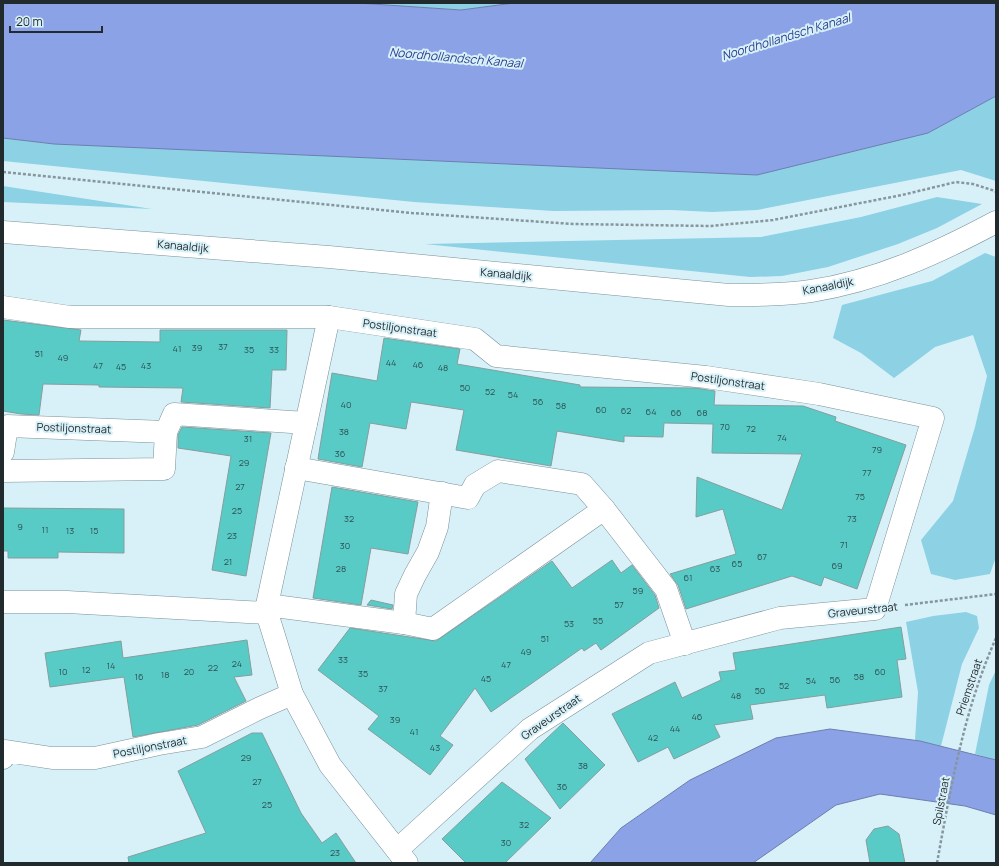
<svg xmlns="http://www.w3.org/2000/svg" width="999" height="866" font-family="Manrope,sans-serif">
<rect width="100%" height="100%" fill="#d8f1f9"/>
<!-- green -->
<g fill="#8dd1e5">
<polygon points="357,3 514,3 461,10"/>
<polygon points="996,96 996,181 961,170 757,210 712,212 671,210 553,211 414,202 3,161 3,138 54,144 928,133"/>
<polygon points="3,186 152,209 3,202"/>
<polygon points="937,197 982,204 937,228 898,244 828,267 782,276 750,277 425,244 761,237 861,217"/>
<polygon points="985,253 996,257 996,557 990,574 955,580 931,574 921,540 953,501 975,427 987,376 973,335 935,347 894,378 861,353 833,338 842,305 932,281"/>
<polygon points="966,612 977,616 979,628 962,664 941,746 915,740 918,692 906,622 933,616"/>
<polygon points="996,670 996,760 975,754 989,685"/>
</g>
<!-- water -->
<g fill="#8ca2e7" stroke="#6c7eaf">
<polygon points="3,3 357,3 461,10 514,3 996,3 996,96 928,133 757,175 54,144 3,138"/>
<polygon points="830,729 920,741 996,760 996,815 965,806 880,794 836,805 753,863 590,863 621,828 690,780 776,738"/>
</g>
<!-- building -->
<g fill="#58cbc7" stroke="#859e9c">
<polygon points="3,320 81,330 79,341 160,342 160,330 287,330 286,370 272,370 270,408 181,402 183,388 99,387 99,385 43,384 39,415 21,414 3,411"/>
<polygon points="384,338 460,349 457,364 580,385 580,387 695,388 715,391 714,405 803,406 836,417 835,421 906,445 857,589 824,577 821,586 792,576 686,609 678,585 670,574 736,554 723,509 696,517 697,477 782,510 802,454 712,453 713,424 664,423 663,437 624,436 624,442 557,431 551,466 456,450 464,410 411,402 406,429 370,423 362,467 318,459 332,373 377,381"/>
<polygon points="182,427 271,433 246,576 212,570 231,456 178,448 178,435"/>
<polygon points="332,487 418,502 408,554 371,548 361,605 313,598"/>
<polygon points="3,508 124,509 124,553 58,552 58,558 8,558 8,551 3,551"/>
<polygon points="612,560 621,573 632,565 655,595 659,608 601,650 596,643 584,651 582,648 491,712 475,688 440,736 453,745 430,775 368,729 379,716 318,670 350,628 436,641 552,561 572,588"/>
<polygon points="371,600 393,605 392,609 367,605"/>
<polygon points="901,627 906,659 897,660 902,697 827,708 825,695 750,705 753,719 714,725 720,737 674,759 668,747 638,762 612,714 675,682 682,698 721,680 719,672 736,670 733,653"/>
<polygon points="247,640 252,675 234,677 246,701 198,725 133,737 124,677 50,687 45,653 121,641 123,658"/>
<polygon points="563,723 605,765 560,809 525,759"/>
<polygon points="252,733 262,733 301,813 322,843 336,833 356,863 129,863 128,857 206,833 178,771"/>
<polygon points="502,782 551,818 505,863 466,863 442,839"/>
<polygon points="888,826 899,834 905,863 870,863 866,840 874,829"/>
</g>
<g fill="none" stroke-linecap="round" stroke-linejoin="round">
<!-- street casing -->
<g stroke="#7a9198" stroke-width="23">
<g id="street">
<polyline points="3,307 70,317 329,317 475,339 496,356 706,377 819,394 933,418 875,609 780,618 649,653 530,729 397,850"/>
<polyline points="3,452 7,426 166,432"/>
<polyline points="3,471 164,469 166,432 174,414 306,423"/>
<polyline points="604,509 666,589 685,644"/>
<polyline points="3,602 67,602 267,613 267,605 329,317"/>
<polyline points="267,605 404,623 433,629 604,509 582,484 498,471 475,485 468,498 296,468"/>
<polyline points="267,613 292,694 330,765 407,863"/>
<polyline points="404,623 406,594 415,575 428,552 437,527 442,493"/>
<polyline points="3,758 6,751 52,758 95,758 159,744 202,737 260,708 292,694"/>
</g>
</g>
<!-- secondary casing -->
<g stroke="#7a9198" stroke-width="23">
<path id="secondary" d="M3,232L329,257L729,295C757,295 784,295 811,291C877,281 938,253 996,222"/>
</g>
<!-- path -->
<g stroke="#85969c" stroke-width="2.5" stroke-dasharray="3 2" stroke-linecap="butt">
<polyline points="3,172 412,213 573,224 711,226 773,220 902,195 956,182 973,184 995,191 996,192"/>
<polyline points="905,605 996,594"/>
<path d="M937,863C951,786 964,710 996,638"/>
</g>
<!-- street -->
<use href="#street" stroke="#fff" stroke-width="22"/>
<!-- secondary -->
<use href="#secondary" stroke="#fff" stroke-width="22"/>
</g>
<g text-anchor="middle" stroke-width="4" stroke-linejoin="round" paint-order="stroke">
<!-- number labels -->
<g font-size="9" fill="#2f5254">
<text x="223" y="350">37</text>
<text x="197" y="351">39</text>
<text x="177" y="352">41</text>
<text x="249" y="353">35</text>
<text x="274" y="353">33</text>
<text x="39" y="357">51</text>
<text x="63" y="361">49</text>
<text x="391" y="366">44</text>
<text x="418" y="368">46</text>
<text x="98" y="369">47</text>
<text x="146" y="369">43</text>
<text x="121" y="370">45</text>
<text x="443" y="371">48</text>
<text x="465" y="391">50</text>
<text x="490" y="395">52</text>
<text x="513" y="398">54</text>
<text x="538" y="405">56</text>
<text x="346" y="408">40</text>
<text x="561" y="409">58</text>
<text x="601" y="413">60</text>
<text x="626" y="414">62</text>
<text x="651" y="415">64</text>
<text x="676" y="416">66</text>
<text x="702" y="416">68</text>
<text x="725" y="430">70</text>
<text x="751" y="432">72</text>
<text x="344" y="435">38</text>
<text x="782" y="441">74</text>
<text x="248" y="442">31</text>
<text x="877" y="453">79</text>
<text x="340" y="457">36</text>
<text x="244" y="466">29</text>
<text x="867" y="476">77</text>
<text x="240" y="490">27</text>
<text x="860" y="500">75</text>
<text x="237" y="514">25</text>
<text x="349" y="522">32</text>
<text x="852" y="522">73</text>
<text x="20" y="530">9</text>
<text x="45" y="533">11</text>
<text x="70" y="534">13</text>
<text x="94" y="534">15</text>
<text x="232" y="539">23</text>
<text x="844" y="548">71</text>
<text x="345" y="549">30</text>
<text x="762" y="560">67</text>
<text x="228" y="565">21</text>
<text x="737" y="567">65</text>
<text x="837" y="569">69</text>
<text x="341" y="572">28</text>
<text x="715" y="572">63</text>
<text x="688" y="581">61</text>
<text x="638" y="594">59</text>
<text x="619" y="608">57</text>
<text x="598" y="624">55</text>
<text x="569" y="627">53</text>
<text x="545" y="642">51</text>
<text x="526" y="655">49</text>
<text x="343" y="663">33</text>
<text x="237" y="667">24</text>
<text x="506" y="668">47</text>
<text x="111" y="669">14</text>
<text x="213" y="671">22</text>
<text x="86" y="673">12</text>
<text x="63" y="675">10</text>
<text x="189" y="675">20</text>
<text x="880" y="675">60</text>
<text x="363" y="677">35</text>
<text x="165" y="678">18</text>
<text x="139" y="680">16</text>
<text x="859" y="680">58</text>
<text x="486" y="682">45</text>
<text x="835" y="683">56</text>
<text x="811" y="684">54</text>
<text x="784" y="689">52</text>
<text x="383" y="692">37</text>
<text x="760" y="694">50</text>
<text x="736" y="699">48</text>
<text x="697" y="720">46</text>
<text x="395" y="723">39</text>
<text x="675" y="732">44</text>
<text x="414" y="735">41</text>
<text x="653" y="741">42</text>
<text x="435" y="751">43</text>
<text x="246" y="761">29</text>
<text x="583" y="769">38</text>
<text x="257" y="785">27</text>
<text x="562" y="790">36</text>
<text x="267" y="808">25</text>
<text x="524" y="828">32</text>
<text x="506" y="846">30</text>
<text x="335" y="856">23</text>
</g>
<!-- street labels -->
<g font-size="11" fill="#212a2d" stroke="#d8f1f9">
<text transform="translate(183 246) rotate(5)" y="4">Kanaaldijk</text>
<text transform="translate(506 274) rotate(5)" y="4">Kanaaldijk</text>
<text transform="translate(828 286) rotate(-11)" y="4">Kanaaldijk</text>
<text transform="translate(400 328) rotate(8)" y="4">Postiljonstraat</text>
<text transform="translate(728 381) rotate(8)" y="4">Postiljonstraat</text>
<text transform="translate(74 428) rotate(2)" y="4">Postiljonstraat</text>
<text transform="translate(863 610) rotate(-6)" y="4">Graveurstraat</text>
<text transform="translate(969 687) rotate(-71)" y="4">Priemstraat</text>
<text transform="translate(551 717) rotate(-35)" y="4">Graveurstraat</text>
<text transform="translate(150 747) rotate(-11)" y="4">Postiljonstraat</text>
<text transform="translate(941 801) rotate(-79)" y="4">Spilstraat</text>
</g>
<!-- water labels -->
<g font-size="12" font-style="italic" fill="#2e4090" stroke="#d8f1f9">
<text transform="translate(786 37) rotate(-17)" y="4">Noordhollandsch Kanaal</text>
<text transform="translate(456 58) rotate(5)" y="4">Noordhollandsch Kanaal</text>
</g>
</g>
<!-- border -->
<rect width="999" height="866" fill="none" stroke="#212a2d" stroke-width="8"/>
<!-- scale -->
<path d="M10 26v6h92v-6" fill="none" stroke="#212a2d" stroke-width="2"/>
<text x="16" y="26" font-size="12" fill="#212a2d" stroke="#d8f1f9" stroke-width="3" paint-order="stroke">20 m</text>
</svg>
